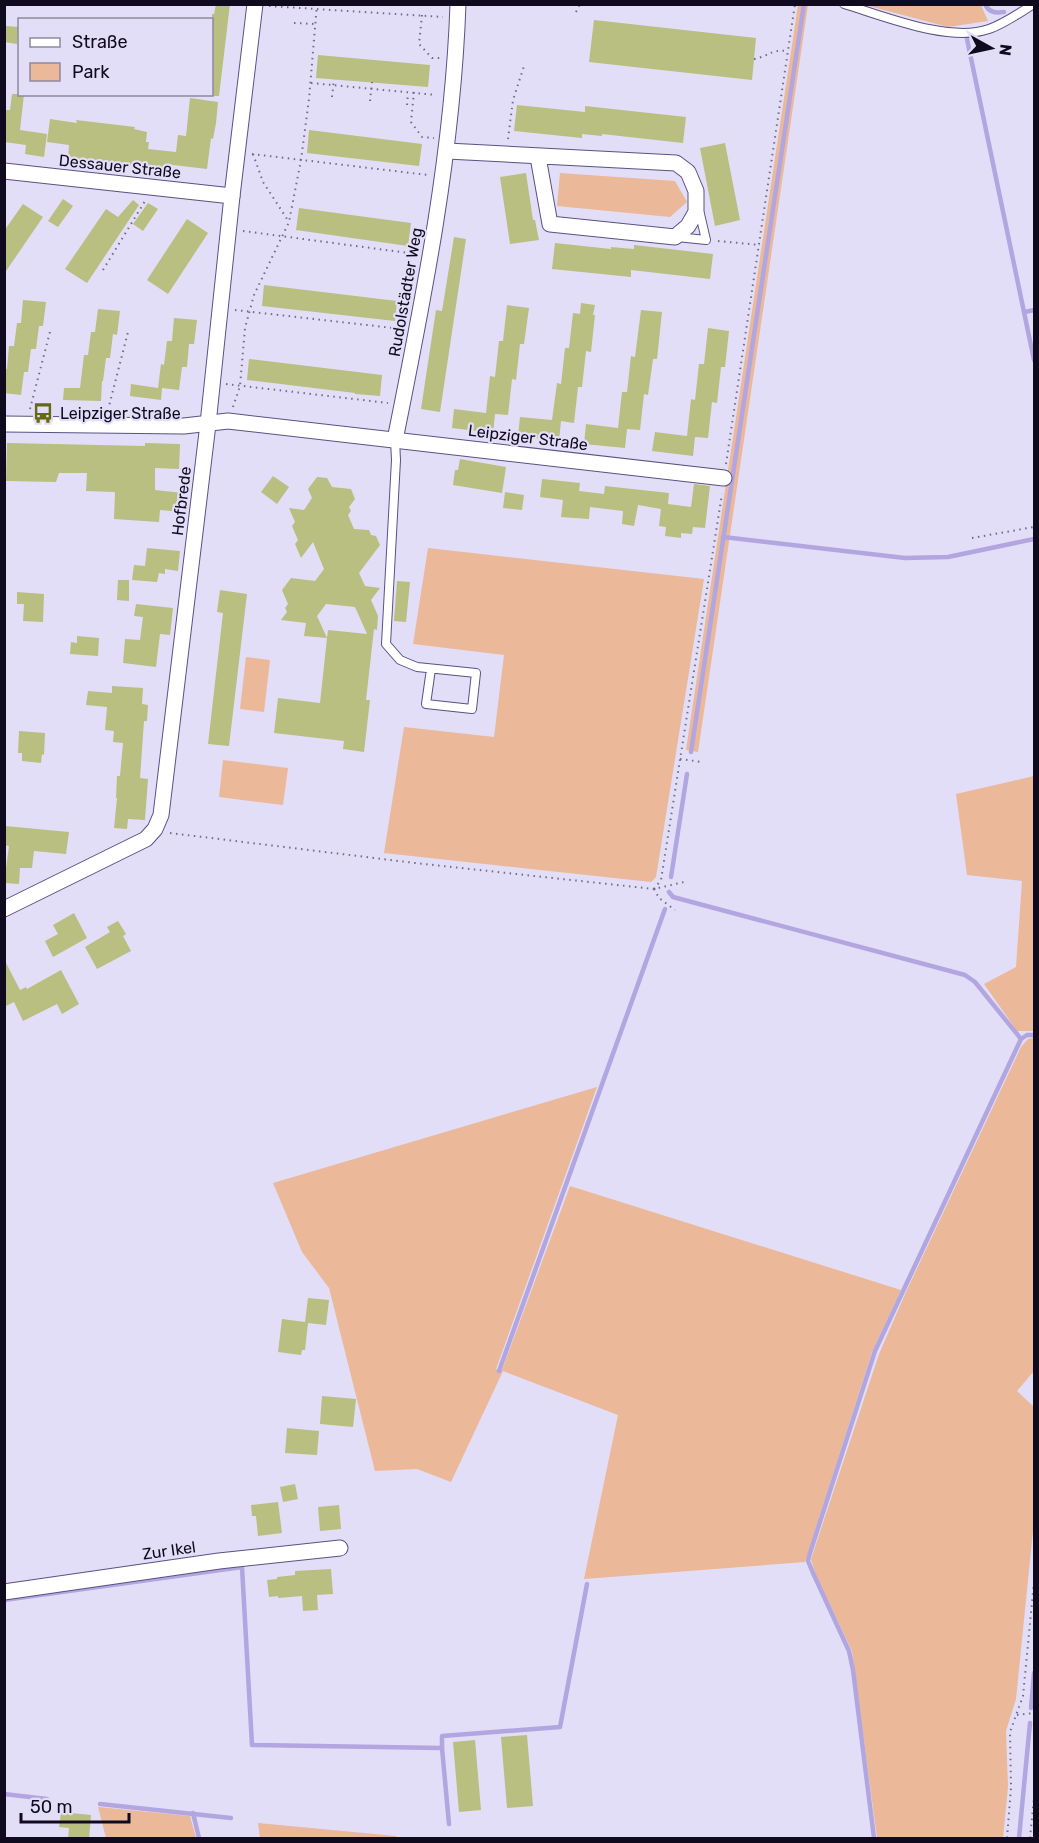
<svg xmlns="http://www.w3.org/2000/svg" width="1039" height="1843" font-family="Rubik,sans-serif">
<rect width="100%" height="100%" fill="#e2def7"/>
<!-- green -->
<g fill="#ebb899">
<polygon points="798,5 808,5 698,752 686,750"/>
<polygon points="865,5 981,5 988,21 948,27"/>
<polygon points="560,173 675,181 687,202 670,217 557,206"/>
<polygon points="428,548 704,579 656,877 651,882 384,853 404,727 494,737 504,655 413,644"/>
<polygon points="246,657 270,660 264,712 240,709"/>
<polygon points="223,760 288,768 283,805 219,797"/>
<polygon points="1034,776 1034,1031 1017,1031 984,984 1016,967 1022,881 967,875 956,794"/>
<polygon points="1034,1038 1034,1371 1017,1391 1034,1407 1034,1521 1016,1699 1006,1731 1008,1787 1003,1838 877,1838 852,1651 815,1573 811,1559 879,1354 906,1292 1021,1047 1028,1039"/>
<polygon points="597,1087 496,1369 502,1370 570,1186 901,1290 872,1352 805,1562 584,1579 618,1415 503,1371 451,1482 417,1469 375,1471 329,1288 302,1252 273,1183"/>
<polygon points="98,1807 190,1816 196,1838 106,1838"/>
<polygon points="258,1823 396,1836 397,1838 260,1838"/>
</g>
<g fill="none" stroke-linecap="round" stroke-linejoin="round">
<!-- stream -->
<g stroke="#b1a6e0" stroke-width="4.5">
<path d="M985,4C989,13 996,13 1004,12"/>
<polyline points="967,39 1034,360"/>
<polyline points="1025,312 1034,310"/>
<polyline points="723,537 905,558 948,557 1034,539"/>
<polyline points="691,752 804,4"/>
<polyline points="671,877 687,774"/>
<polyline points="669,892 673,897 965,975 975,982 1021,1039"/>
<polyline points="499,1371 665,909"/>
<polyline points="4,1600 242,1567 252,1745 442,1748 449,1824"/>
<polyline points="1031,1708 1034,1673"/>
<polyline points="442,1748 442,1736 560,1727 587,1584"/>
<polyline points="4,1794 47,1799"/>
<polyline points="100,1804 231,1818"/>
<polyline points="193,1813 199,1838"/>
<polyline points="874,1838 853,1670 849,1651 813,1573 808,1561 809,1556 875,1351 1021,1039 1027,1035 1034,1035"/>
<polyline points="1019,1838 1030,1723"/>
</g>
</g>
<!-- building -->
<g fill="#b8bf80" fill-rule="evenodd">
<polygon points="216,4 230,4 219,96 212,96 212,14 214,14"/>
<polygon points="594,20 756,38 752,80 589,62"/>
<polygon points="6,26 19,27 17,44 4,42"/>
<polygon points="318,55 430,65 428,87 316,78"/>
<polygon points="12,94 24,94 20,130 47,134 44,157 25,154 26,145 4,142 4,110 10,110"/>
<polygon points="190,98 218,102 216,123 213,139 211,138 207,169 165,164 164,169 68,158 69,145 47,142 50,119 77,123 76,120 135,127 134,129 147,132 146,142 149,142 148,149 176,152 178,135 186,136"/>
<polygon points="517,105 585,112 585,106 686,117 683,143 602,134 602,136 582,134 582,138 514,131"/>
<polygon points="309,130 422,144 419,166 307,153"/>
<polygon points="725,143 740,220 715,226 700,148"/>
<polygon points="526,173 533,220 535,220 539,240 510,244 500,177"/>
<polygon points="63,199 73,206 58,227 48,221"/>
<polygon points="133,200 139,205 87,283 65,269 106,209 118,217"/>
<polygon points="148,203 158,209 143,231 133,224"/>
<polygon points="23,204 43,217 4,274 4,231"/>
<polygon points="299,208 411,223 408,246 296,230"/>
<polygon points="187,219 208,233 168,294 147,280"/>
<polygon points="454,237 466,239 440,412 421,409 436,310 442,311"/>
<polygon points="555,243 611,249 611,247 634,249 634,245 713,254 710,279 631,270 631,277 552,269"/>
<polygon points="264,285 397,301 395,321 262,306"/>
<polygon points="23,300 46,302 43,326 39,326 36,349 31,349 28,372 24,372 21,395 4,393 4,369 7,369 9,346 14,346 17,323 21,323"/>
<polygon points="581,303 595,305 593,315 595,315 591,352 586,351 582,387 578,387 574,423 561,421 559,441 518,436 520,417 552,420 557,383 561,384 565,348 569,348 573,313 580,314"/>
<polygon points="507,305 529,308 524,344 520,344 516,380 512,379 508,415 495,414 493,433 452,428 454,409 486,413 490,376 495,377 499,341 503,341"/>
<polygon points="98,309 120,311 117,335 113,334 110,358 106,358 103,381 102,381 101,401 63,400 64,388 80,388 84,355 88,355 91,332 95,332"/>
<polygon points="641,310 662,312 657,359 653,359 648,395 644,394 640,430 627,429 625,448 584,444 586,424 618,428 622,392 627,392 631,356 635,357"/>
<polygon points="174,318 197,320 194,344 189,344 187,367 182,367 179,390 162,388 161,400 130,396 131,384 158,388 161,364 164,365 167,341 172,341"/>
<polygon points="708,328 729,331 725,367 721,367 717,403 712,402 708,438 695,437 693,456 652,451 655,432 687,436 691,399 695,400 699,364 704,364"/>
<polygon points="249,359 382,375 380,396 355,394 355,393 247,380"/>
<polygon points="7,443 145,446 145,443 180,444 179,469 155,468 155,490 183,493 181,512 160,510 159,522 114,519 115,492 86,491 87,473 59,473 56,482 6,481"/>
<polygon points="460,459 506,467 502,493 453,485 455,470 458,470"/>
<polygon points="273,476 289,487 277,504 261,492"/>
<path d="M317,477L327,478L332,487L351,489L355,499L349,507L351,511L348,515L354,529L369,530L371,535L376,536L380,545L359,573L365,586L380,588L371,600L378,616L377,630L374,629L366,700H370L364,752L343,749L344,741L274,733L278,698L320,703L327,638L304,636L306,623L281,620L287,612L285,608L288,604L282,590L291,578L315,581L324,569L313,542L301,558L295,544L298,540L292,526L295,522L289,508L304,510L312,498L308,489ZM326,604L355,607L367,634L328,630L327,638L317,616Z"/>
<polygon points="542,479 580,483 579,491 604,494 605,486 669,493 668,504 691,507 694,484 710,486 705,528 693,527 692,534 681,533 681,538 665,536 666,527 659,526 661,509 638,505 634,526 622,524 623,511 590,507 589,519 561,517 563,500 540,497"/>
<polygon points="505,492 524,495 522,510 503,508"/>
<polygon points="147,548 180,551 178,571 165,569 165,574 159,573 157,582 132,580 134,565 145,566"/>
<polygon points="118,580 129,580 129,601 117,600"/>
<polygon points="397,581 410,582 406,622 394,621"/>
<polygon points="220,590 247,594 229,746 208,744 223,613 217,612"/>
<polygon points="17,592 44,594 43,622 23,621 24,604 17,604"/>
<polygon points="136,604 173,608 170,635 160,634 156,667 123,663 125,639 140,640 143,617 134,616"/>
<polygon points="77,636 99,638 98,656 70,654 71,642 77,643"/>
<polygon points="112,686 143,688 142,704 148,705 147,721 144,721 140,778 148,779 145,820 128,819 127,829 114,828 117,798 116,798 117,776 120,776 123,743 113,742 114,731 105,730 107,707 86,705 88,691 112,693"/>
<polygon points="19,731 45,733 44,755 42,754 41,763 22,761 22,753 18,753"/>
<polygon points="5,826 69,832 66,854 34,851 32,868 20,868 19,884 4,883 9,846 4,845"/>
<polygon points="74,913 87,938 53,957 45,941 58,934 53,925"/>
<polygon points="118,921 126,934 123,936 131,951 97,969 85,947 110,932 107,927"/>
<polygon points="4,959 20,990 26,987 27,989 61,970 79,1004 62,1014 57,1004 23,1021 14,1002 4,1007"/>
<polygon points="308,1298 329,1300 326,1325 308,1323 305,1350 302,1350 301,1355 278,1352 282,1319 305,1322"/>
<polygon points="322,1396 356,1399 353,1427 320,1424"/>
<polygon points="287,1428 319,1431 317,1455 285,1453"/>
<polygon points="295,1484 298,1499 283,1502 280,1487"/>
<polygon points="278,1502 282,1533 258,1536 256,1516 252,1516 251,1505"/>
<polygon points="339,1505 341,1529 320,1531 318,1507"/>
<polygon points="331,1569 333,1594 317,1595 318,1610 303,1611 302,1596 278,1598 278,1596 269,1597 267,1580 277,1579 277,1577 295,1575 295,1571"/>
<polygon points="527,1735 533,1806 507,1808 501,1737"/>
<polygon points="475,1740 481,1810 459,1812 453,1742"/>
<polygon points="61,1812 91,1815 89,1839 68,1839 69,1828 59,1827"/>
</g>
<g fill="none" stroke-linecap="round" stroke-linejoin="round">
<!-- service casing -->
<g stroke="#5b5084" stroke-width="10">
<g id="service">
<path d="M844,4C884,16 949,43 989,29C1004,24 1019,13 1034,4"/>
<polyline points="677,237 706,240 700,214 696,212"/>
<polyline points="395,440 396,460 386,644 400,660 417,667 476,673 472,709 426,704 431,669"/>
</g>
</g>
<!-- minor casing -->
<g stroke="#5b5084" stroke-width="17">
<g id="minor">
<polyline points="447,151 676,163 688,172 696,191 696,212 688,226 675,237 550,224 538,157"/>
<polyline points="4,171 232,196"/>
<polyline points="4,424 184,426 228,421 724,478"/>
<path d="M395,440C424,296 453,151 458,4"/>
<polyline points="4,909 146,839 155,829 161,815 208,424 232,196 255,4"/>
<polyline points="4,1592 219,1561 340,1548"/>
</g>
</g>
<!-- path -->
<g stroke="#726d84" stroke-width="2" stroke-dasharray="1.5 4.5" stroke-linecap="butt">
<polyline points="269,6 443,17"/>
<polyline points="576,12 580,4"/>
<polyline points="422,15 419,44 432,58 441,58"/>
<polyline points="294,23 315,24"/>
<path d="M754,59C770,56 770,49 788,51"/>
<polyline points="311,83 436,95"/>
<polyline points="414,92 411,122 422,137 434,138"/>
<polyline points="332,97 334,79"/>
<polyline points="370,101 372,82"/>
<polyline points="407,105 408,93"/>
<polyline points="508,139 513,100 524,66"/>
<polyline points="252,154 428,175"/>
<polyline points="253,154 263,182 289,222"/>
<polyline points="243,231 416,254"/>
<polyline points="718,241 760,245"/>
<polyline points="103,270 145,201"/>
<polyline points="235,310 402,329"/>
<polyline points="226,384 388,403"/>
<polyline points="233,407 240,386 245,328 254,295 289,222 301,160 309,99 317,4"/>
<polyline points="30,409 51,328"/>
<polyline points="108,410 128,332"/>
<polyline points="726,464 795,4"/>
<polyline points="972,538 1034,527"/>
<polyline points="680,759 702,762"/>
<polyline points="170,833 415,863 654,889 684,882"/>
<polyline points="654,889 661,880 722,494"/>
<polyline points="654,889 659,898 675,910"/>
<polyline points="1017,1715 1034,1713"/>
<polyline points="1007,1838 1011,1788 1010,1732 1023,1696 1034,1582"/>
<polyline points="1030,1838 1034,1798"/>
</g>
<!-- service -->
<use href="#service" stroke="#fff" stroke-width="8"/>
<!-- minor -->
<use href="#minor" stroke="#fff" stroke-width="15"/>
</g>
<!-- icons -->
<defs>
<g id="bus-bare" transform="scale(1.62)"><path d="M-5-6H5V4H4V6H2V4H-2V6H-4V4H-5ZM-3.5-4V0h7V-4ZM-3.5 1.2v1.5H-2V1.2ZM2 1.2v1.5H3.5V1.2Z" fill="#656a0c" stroke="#e2def7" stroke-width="2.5" paint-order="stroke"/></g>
</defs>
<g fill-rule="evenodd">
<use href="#bus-bare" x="43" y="413"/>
</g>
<g text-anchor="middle" stroke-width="4.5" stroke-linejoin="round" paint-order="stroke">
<!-- street labels -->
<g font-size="16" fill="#100a1f" stroke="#e2def7">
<text transform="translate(120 166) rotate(6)" y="6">Dessauer Straße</text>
<text transform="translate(405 292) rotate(-80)" y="6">Rudolstädter Weg</text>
<text transform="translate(528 437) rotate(7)" y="6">Leipziger Straße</text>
<text transform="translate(181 501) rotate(-83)" y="6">Hofbrede</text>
<text transform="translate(169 1550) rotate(-8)" y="6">Zur Ikel</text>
</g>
<!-- poi labels -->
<g font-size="16" fill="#100a1f" stroke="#e2def7" text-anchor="start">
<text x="60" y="419">Leipziger Straße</text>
</g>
</g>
<!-- border -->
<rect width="1039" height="1843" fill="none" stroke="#100a1f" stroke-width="12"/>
<!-- legend -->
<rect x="18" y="18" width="195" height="78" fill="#e2def7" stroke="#8e89a1" stroke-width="1.5"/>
<rect x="30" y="38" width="30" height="9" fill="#ffffff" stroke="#8e89a1" stroke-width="1.5"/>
<text x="72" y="48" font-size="18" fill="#100a1f">Straße</text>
<rect x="30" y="63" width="30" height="18" fill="#ebb899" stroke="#8e89a1" stroke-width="1.5"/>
<text x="72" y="78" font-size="18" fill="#100a1f">Park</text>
<!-- north arrow -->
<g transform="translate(991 48) rotate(98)" stroke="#e2def7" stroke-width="4.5" paint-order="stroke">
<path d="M0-4.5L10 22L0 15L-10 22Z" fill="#100a1f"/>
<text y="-9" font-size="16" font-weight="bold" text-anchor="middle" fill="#100a1f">N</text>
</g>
<!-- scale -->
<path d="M21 1813v9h108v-9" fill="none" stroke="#100a1f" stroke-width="3"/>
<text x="30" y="1813" font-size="18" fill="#100a1f" stroke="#e2def7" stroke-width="4.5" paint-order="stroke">50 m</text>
</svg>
